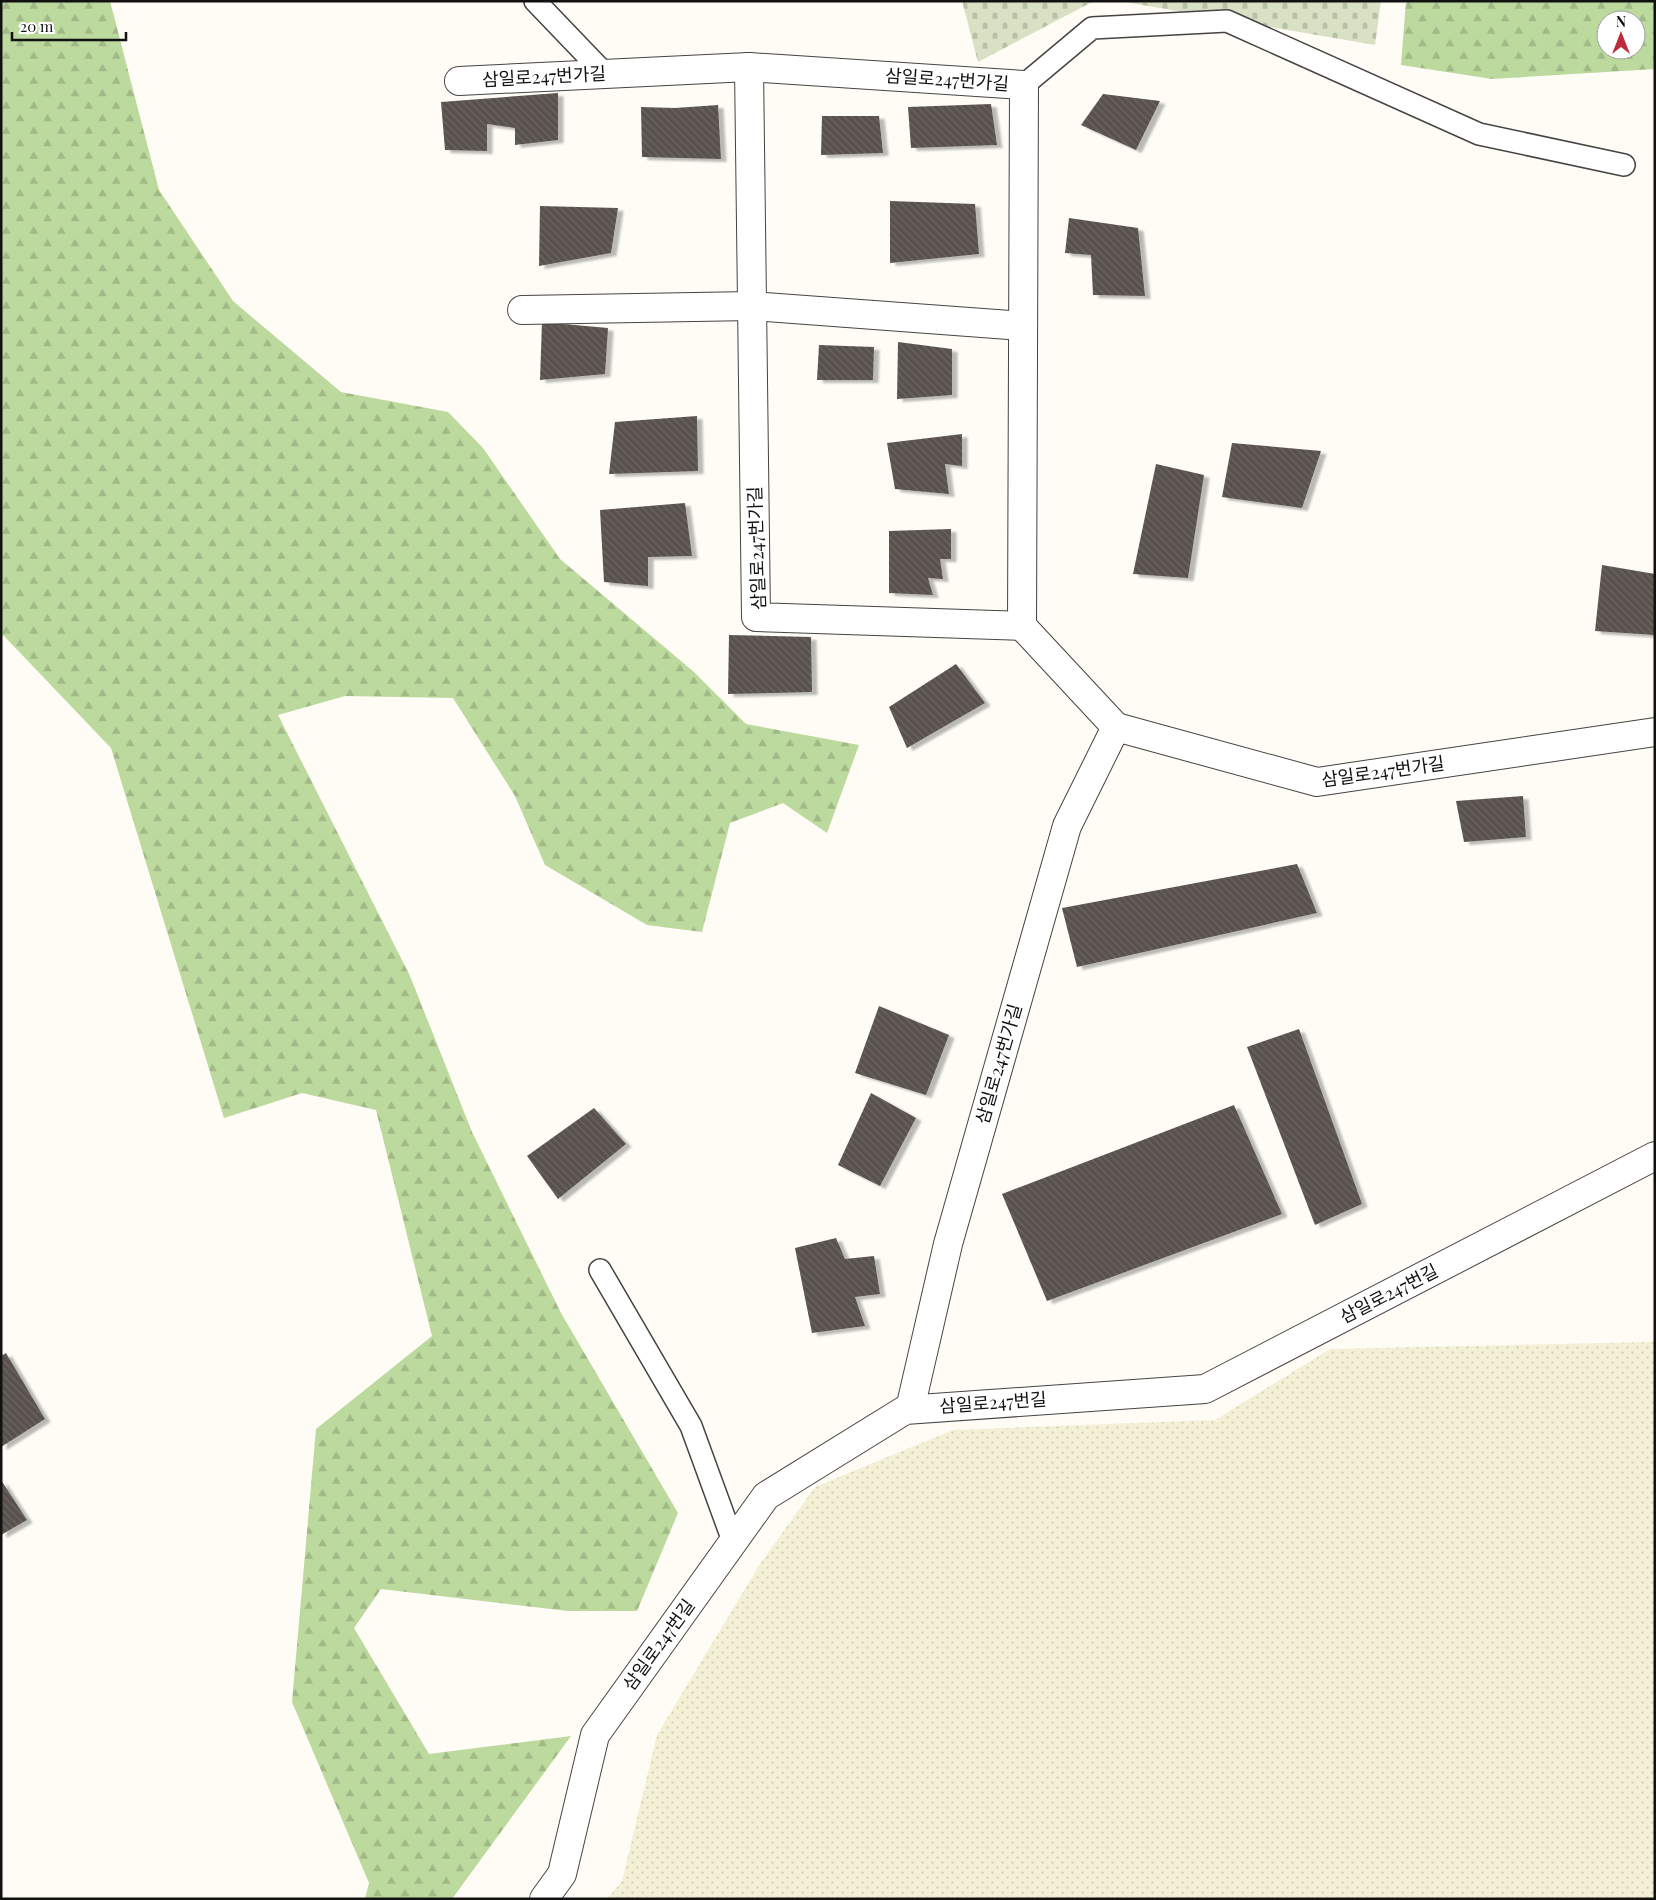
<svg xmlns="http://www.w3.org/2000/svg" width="1656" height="1900" font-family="'Playfair Display','Noto Sans KR',serif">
<defs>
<pattern id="farmland-dots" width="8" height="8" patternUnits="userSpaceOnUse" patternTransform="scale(1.25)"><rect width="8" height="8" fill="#f4f0d5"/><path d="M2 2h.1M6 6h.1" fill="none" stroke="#d0cdb6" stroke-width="1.8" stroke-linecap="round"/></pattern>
<pattern id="forest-firs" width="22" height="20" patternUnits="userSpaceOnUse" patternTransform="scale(1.25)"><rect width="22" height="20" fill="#bcd99e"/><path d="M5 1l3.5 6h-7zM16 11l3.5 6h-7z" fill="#a1b987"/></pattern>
<pattern id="cemetery-stones" width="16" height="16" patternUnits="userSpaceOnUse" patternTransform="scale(1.25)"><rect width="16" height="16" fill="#d9e1c5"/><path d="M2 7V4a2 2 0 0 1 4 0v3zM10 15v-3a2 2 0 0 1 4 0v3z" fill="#b9c0a8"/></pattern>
<pattern id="building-back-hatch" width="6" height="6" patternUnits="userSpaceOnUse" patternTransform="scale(1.25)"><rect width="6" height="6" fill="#59514d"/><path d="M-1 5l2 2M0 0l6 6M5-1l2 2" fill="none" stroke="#6c6662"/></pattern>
<filter id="shadow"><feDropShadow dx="5.5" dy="3" stdDeviation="1" flood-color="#0004"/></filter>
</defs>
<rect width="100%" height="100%" fill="#fefcf5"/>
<!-- farmland -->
<polygon fill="url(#farmland-dots)" points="1655,1342 1655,1899 607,1899 622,1881 657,1735 760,1564 815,1487 953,1430 1215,1420 1330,1349"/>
<!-- forest -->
<g fill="url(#forest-firs)" fill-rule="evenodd">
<polygon points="1,1 110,1 159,190 233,301 341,392 448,412 483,448 560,559 694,672 746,724 859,745 827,833 783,803 730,823 702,932 647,925 545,865 515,796 453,698 345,696 278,715 410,976 472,1132 561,1313 678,1513 637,1611 568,1611 381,1589 354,1628 429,1754 571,1736 452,1899 365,1899 369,1883 292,1702 316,1429 432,1336 376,1110 302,1093 224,1118 111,748 4,636 1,635"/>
<path d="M1406,1H1655V69L1492,79L1401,65ZM1606,20H1636V50H1606Z"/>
</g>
<!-- cemetery -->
<g fill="url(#cemetery-stones)">
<polygon points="962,1 1094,1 978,62"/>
<polygon points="1119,1 1381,1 1375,45"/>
</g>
<!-- building -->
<g fill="url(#building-back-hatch)" filter="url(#shadow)">
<polygon points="558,93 558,140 515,145 515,128 487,124 487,151 445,150 441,102"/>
<polygon points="1103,94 1160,101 1136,150 1081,125"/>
<polygon points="991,104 997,145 911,148 908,107"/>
<polygon points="718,105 721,159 642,157 641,107 675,108"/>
<polygon points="822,116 879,116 883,153 821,155"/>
<polygon points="890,201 975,204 979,254 890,263"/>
<polygon points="540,206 618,208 611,253 539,266"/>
<polygon points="1069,218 1138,228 1145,296 1093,295 1091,255 1065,253"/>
<polygon points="542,322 608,328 605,374 540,380"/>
<polygon points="898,342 952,349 952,395 897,399"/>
<polygon points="819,345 874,347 873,380 817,380"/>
<polygon points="697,416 698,471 609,474 615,422"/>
<polygon points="962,434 962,466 945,464 949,494 895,489 887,443"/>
<polygon points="1232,443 1321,451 1302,508 1222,497"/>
<polygon points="1156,464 1204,475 1188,578 1133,574"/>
<polygon points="685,503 692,556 648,557 648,586 604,582 600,510"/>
<polygon points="951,529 951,559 940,559 943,579 928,578 933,595 889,593 889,531"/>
<polygon points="1602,565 1655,574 1655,635 1595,631"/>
<polygon points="729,635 811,637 812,692 728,694"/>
<polygon points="956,664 985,703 907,748 889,707"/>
<polygon points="1523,796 1526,837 1464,842 1456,801"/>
<polygon points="1297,864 1317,913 1077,967 1062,908"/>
<polygon points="879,1006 949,1035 926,1095 855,1073"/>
<polygon points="1299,1029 1362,1204 1315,1225 1247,1047"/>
<polygon points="871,1093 916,1118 880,1186 838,1165"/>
<polygon points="1234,1105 1282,1214 1047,1301 1002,1194"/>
<polygon points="594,1108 626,1144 558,1199 527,1156"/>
<polygon points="836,1238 845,1259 874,1256 880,1294 855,1297 865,1326 812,1333 795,1248"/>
<polygon points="6,1353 45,1419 1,1447 1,1356"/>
<polygon points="1,1480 27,1520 1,1535"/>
</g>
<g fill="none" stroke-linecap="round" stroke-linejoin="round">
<!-- lane casing -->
<g stroke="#444" stroke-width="24">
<g id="lane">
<polyline points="535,1 605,74"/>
<polyline points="1024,85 1092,28 1227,21 1479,134 1624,165"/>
<polyline points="600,1270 691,1426 733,1541"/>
</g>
</g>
<!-- street casing -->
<g stroke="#444" stroke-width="30">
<g id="street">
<polyline points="749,67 756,617 1022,626"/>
<polyline points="459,81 749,67 1024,85 1022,626 1116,727 1067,826 948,1244 910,1409"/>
<polyline points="522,310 752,306 1023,326"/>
<polyline points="1116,727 1317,782 1655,732"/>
<polyline points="544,1899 562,1874 595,1735 766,1496 905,1410 1205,1389 1655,1156"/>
</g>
</g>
<!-- lane -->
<use href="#lane" stroke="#fff" stroke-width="21"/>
<!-- street -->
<use href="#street" stroke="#fff" stroke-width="28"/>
</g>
<g text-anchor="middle" stroke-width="5" stroke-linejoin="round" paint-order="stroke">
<!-- street labels -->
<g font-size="18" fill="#111" stroke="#fff">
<text transform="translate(544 77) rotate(-3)" y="6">삼일로247번가길</text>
<text transform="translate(947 80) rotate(4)" y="6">삼일로247번가길</text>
<text transform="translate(757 548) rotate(-92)" y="6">삼일로247번가길</text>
<text transform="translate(1383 772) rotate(-8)" y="6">삼일로247번가길</text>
<text transform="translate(999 1064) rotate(-74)" y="6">삼일로247번가길</text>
<text transform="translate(1389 1294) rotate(-27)" y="6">삼일로247번길</text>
<text transform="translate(993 1403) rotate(-4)" y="6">삼일로247번길</text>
<text transform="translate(659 1645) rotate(-54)" y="6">삼일로247번길</text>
</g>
</g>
<!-- border -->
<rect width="1656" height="1900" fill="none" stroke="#111111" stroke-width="5"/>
<!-- north arrow -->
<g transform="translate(1621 35)"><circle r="24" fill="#ffffff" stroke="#a0a0a0"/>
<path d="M0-4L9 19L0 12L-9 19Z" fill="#bc2d3b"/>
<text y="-8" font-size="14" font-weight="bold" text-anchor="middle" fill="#111111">N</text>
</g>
<!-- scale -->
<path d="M12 32v8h114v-8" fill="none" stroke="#111111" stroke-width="2.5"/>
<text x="20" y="32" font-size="15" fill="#111111" stroke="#ffffff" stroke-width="4" paint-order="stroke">20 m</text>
</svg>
